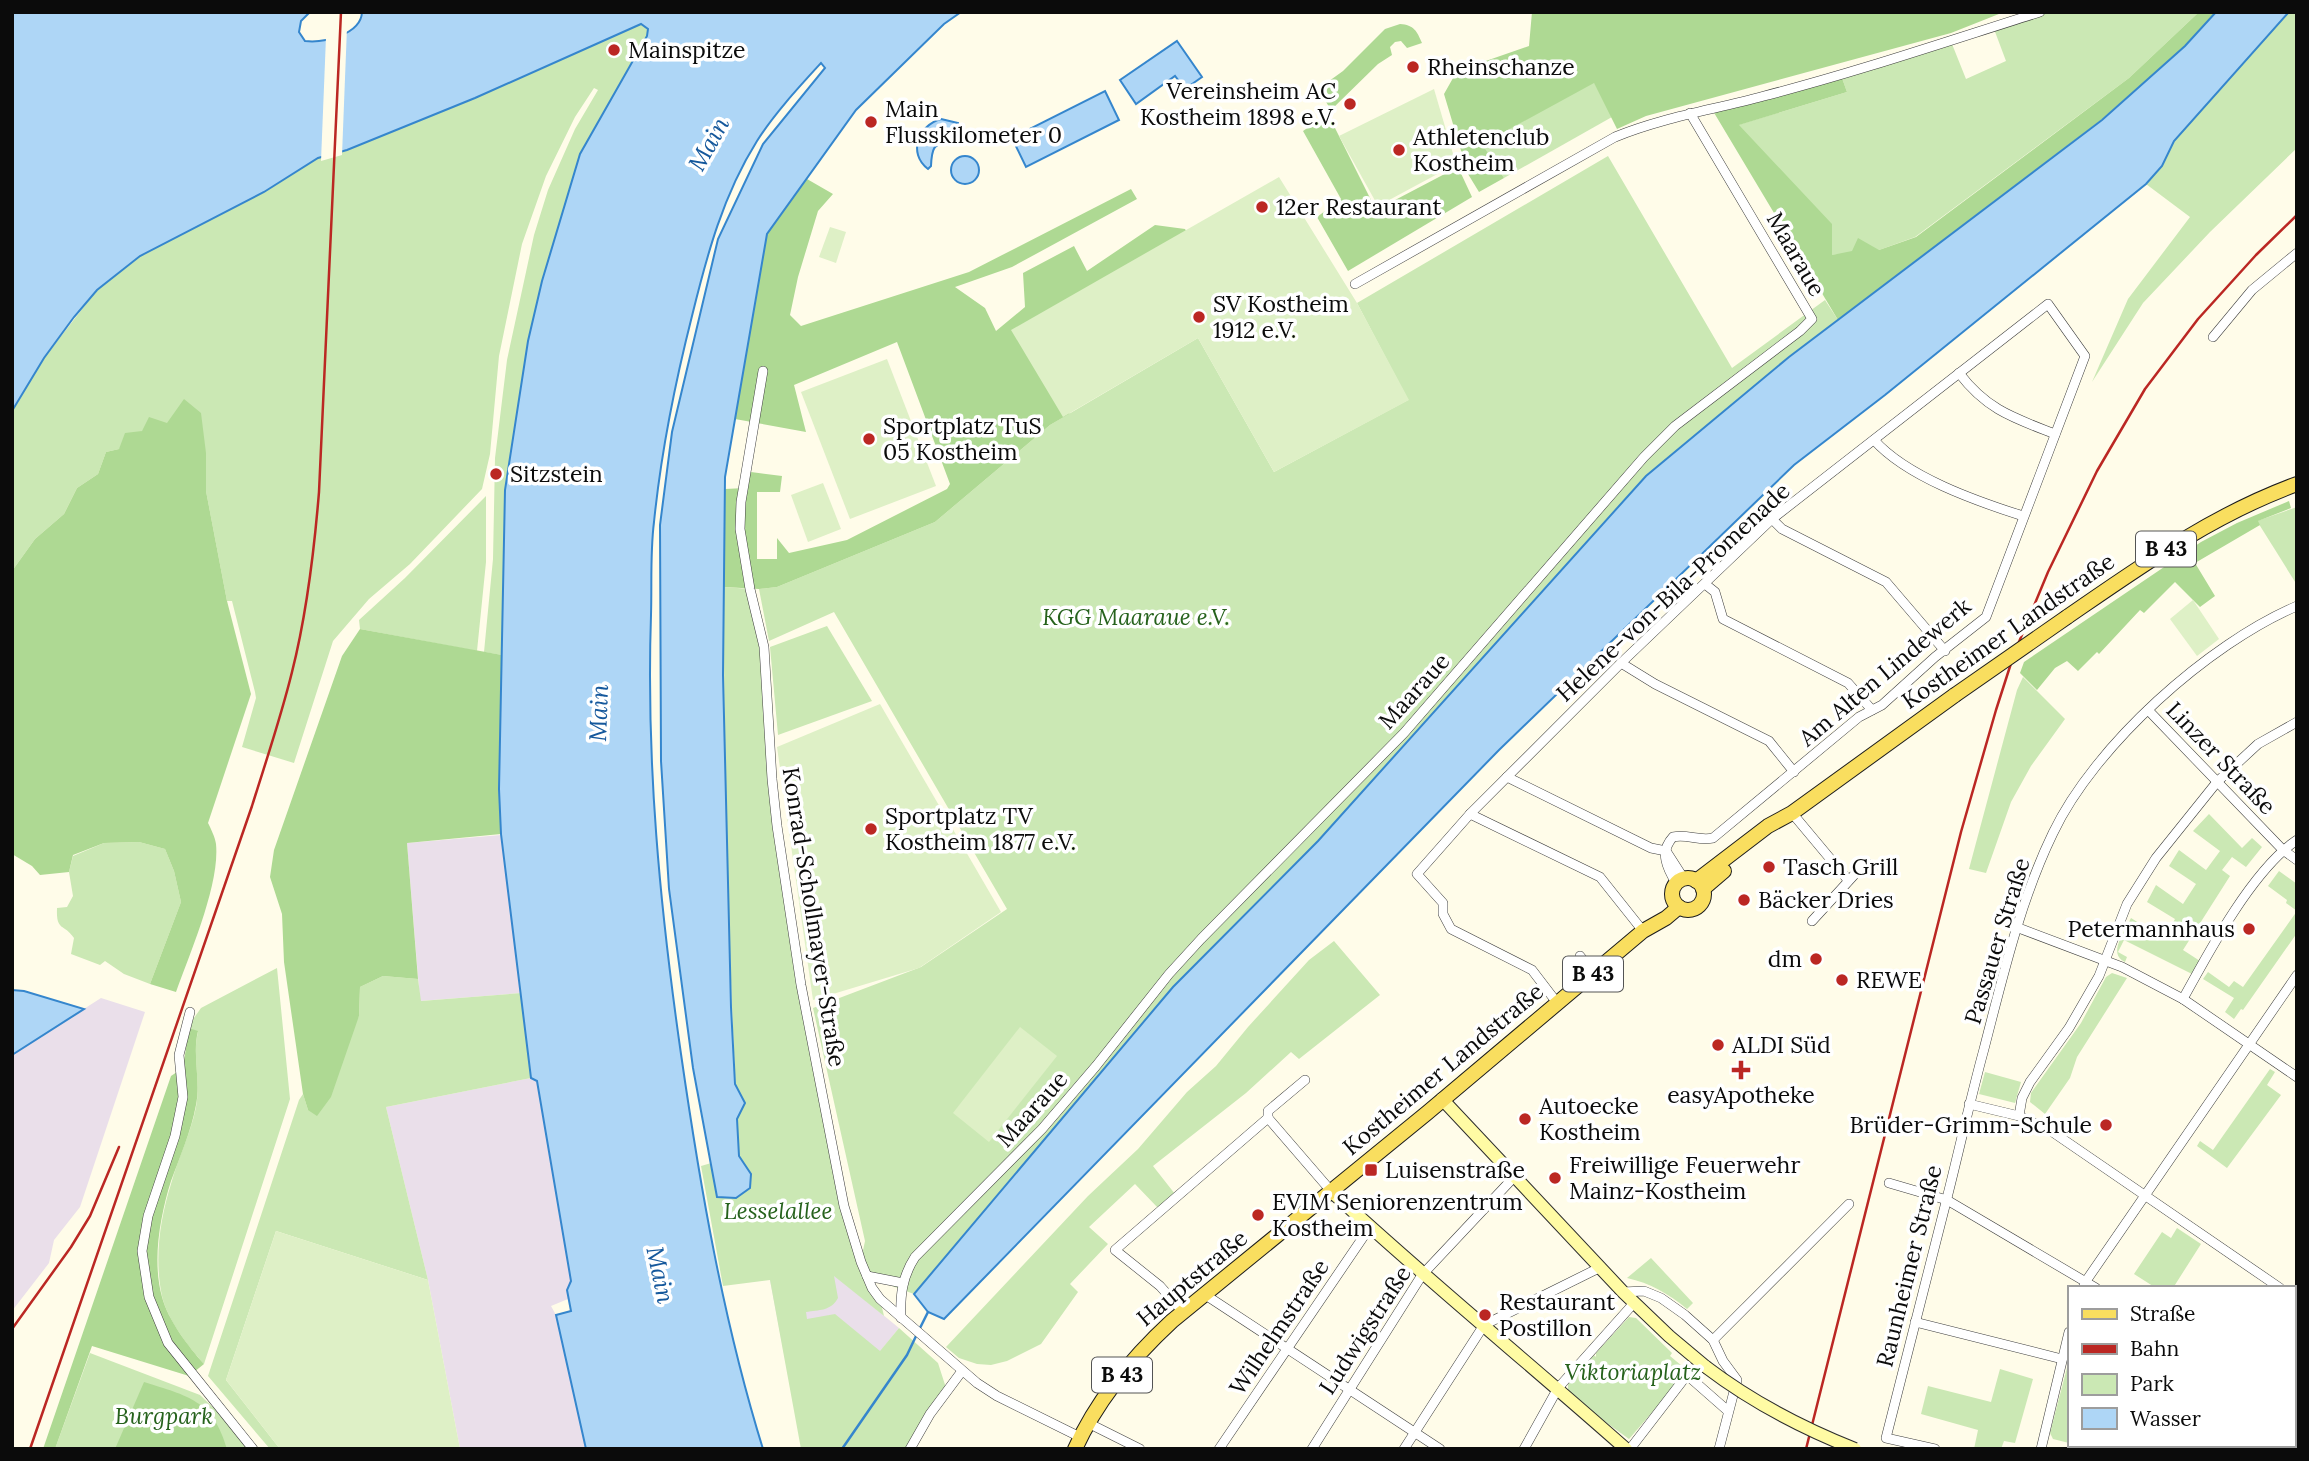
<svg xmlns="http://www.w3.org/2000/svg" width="2309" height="1461" font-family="Lora,serif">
<rect width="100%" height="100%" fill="#fffce9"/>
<!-- industrial -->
<g fill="#eadfea">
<polygon points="501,835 522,993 420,1001 407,843"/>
<polygon points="101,998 145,1012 80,1207 54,1240 49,1263 12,1311 12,1055"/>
<polygon points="531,1078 537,1081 571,1281 567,1290 568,1299 551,1306 556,1315 586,1449 460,1449 428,1280 386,1107"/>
<polygon points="828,1270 899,1328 802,1448 770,1280"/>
</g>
<!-- green -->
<g fill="#cbe8b4">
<polygon points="2040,12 2199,12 2129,78 1915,237 1879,250 1832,255 1738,125 1847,92 1842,78 1952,44 1966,79 2006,61 1994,29"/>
<polygon points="2289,12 2297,12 2297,148 2210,232 2143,303 2092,382 2128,299 2190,217 2146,184 2162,166 2174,141 2191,121"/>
<polygon points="641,23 648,29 648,35 580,154 542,281 528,341 505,490 502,655 484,652 493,559 495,458 507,360 534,235 548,190 575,129 598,90 594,88 575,117 546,176 522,244 499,356 490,454 482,489 410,564 369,599 333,641 294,763 242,747 256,698 255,692 232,601 227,601 206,491 206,453 167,423 142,431 119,449 106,452 98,474 77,488 64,514 35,539 12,571 12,411 44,358 97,290 140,256 264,192 318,158 347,150 475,98"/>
<polygon points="1594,82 1612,117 1504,178 1481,144"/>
<path d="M1608,156L1732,368L1825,300L1838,320L1789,357L1646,476L1318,841L1173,987L914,1294L867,1277L880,1299L884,1316L834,1276L838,1298C831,1311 819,1310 806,1312L807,1319L835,1314L880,1351L899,1328L938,1363L947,1391L910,1449H801L770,1280L723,1286L701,1166L739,1155C729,966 723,776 724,587L750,589L759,622L772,779L830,1134L861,1260L865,1241L813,1008L921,967L1007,909L834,612L769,641L759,589L777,587L935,522L1050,425L1198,338L1274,472L1408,400L1357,303Z"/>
<polygon points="486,496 486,562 477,651 360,629 359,620 405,578"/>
<polygon points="2297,507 2297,585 2257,521"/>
<polygon points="827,626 872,701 778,735 770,647"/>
<polygon points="2023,677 2065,719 2031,766 2011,802 1986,873 1969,869 2017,690"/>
<path d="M2209,814L2242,848L2252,838L2262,847L2246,867L2232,857L2222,870L2230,876L2183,950L2200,961L2192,974L2124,940L2118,952L2127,957L2125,962C2107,954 2125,931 2131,918L2164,939L2175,919L2147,902L2156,885L2183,904L2196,884L2169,866L2179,850L2206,870L2220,851L2193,831Z"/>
<path d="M139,842L165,849L174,871L181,902L150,984L124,974L105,961L100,965L71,954L74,938C64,923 56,932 57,908L67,907L73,896L69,872L73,856L104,843Z"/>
<polygon points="2279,871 2297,884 2297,933 2243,1010 2241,1009 2234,1019 2225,1012 2234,998 2203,979 2208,972 2229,987 2234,981 2243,987 2297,911 2286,903 2287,900 2268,886"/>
<polygon points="1334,941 1380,995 1299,1059 1291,1052 1246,1093 1153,1166 1175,1194 1158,1208 1135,1184 1089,1227 1108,1244 1070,1284 1078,1292 1041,1344 1007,1361 991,1365 977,1364 959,1358 946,1347 1088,1196 1138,1149 1187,1092 1216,1066 1248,1027 1309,960"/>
<path d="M277,968L290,1099L204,1364C188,1346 167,1319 162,1296C154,1259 160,1219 171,1184C178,1158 191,1133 196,1107C201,1081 192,1055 198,1032L189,1028V1025L201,1008Z"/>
<polygon points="2112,973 2127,978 2077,1057 2070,1078 2045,1114 2030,1102 2031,1093 2081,1023 2106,977"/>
<polygon points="383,976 418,979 421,1001 522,993 531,1078 386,1107 428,1280 276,1231 226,1380 280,1449 270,1449 208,1376 299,1100 303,1094 308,1110 359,1016 360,987"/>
<polygon points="2270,1069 2275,1072 2267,1085 2281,1095 2227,1168 2197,1146 2200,1141 2213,1150"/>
<polygon points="1985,1072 2021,1082 2015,1103 1979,1094"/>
<polygon points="2177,1228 2201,1244 2173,1288 2156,1288 2134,1274 2162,1232 2171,1238"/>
<path d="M1651,1258L1693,1303L1687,1309C1669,1294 1650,1283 1627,1278Z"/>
<polygon points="1629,1317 1636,1318 1672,1353 1670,1356 1688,1371 1629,1439 1571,1397 1568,1393 1568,1384 1594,1355 1596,1357 1596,1353"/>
<polygon points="90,1353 200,1395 220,1414 248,1449 55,1449"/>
<polygon points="2069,1360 2069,1443 2053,1439 2050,1433"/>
<polygon points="2000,1369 2033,1379 2015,1443 2004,1441 2001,1449 1974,1449 1978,1430 1921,1414 1928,1386 1991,1402"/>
</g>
<!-- forest -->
<g fill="#aed993">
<polygon points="1532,12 2004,12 1951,33 1646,116 1617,129 1594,83 1482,144 1504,178 1479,192 1468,174 1444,94 1457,71 1529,46"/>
<polygon points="2199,12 2216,12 2185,46 2101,120 1838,320 1713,111 1842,78 1847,92 1739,125 1832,224 1832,255 1852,251 1858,238 1879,250 1916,237 2129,78"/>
<path d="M1400,24C1414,25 1417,31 1422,43L1407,48L1401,41L1395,42L1390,47L1392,55L1378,64L1331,110L1318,89L1343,71L1385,29Z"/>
<polygon points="1328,114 1376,210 1458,167 1472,197 1348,271 1317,217 1341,199 1303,131"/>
<polygon points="807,179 833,194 818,211 798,277 790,315 801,326 969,272 1131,189 1137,199 1012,267 955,287 985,308 996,331 1025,307 1023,273 1074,246 1087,271 1155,225 1185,229 1195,247 1069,414 1050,425 935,522 777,587 759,589 724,587 725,489 745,488 751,472 782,476 780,492 757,492 757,559 777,559 777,538 789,553 847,540 947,489 950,484 897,342 794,385 806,432 735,419 767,234"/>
<path d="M184,399L201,413L206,453V491L227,601L251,694L208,823C211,829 215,837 216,844C220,884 190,953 176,992L150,984L181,902L174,871L165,849L139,842L104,843L73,855L69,872L40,875L32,866L12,854V571L35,539L64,514L77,488L98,474L106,452L119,449L125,433L142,431L149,417L167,423Z"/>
<polygon points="2289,501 2291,508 2258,521 2260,525 2195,563 2215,596 2200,607 2175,582 2144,613 2140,610 2099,654 2097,652 2078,671 2067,661 2055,668 2037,690 2020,673 2024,662 2201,542 2237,523"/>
<polygon points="360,629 502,655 499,789 501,834 407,843 418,979 383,976 360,987 359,1016 331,1097 317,1116 308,1110 303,1094 284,962 282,914 270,877 274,850 342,656"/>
<path d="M189,1028L198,1031C192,1055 201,1081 196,1105C191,1132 180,1156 171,1181C160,1216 152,1261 162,1297C168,1320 188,1346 204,1364L189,1376L92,1346L55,1449H43L171,1076L183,1068Z"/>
<path d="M144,1382C188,1396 213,1400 227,1449H115Z"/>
</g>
<!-- pitch -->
<g fill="#def0c6">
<polygon points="1434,89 1456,164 1378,206 1339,136"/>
<polygon points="1279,177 1357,303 1409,400 1274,472 1198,338 1063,417 1011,330"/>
<polygon points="830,227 846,232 836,263 819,257"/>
<polygon points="887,359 936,486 850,519 801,392"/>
<polygon points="823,483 841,529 808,542 791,495"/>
<polygon points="2193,600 2219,639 2197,656 2170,619"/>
<polygon points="880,704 1001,912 919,968 813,1000 777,747"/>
<polygon points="1020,1027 1057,1056 989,1142 953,1113"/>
<polygon points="276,1231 428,1280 460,1449 280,1449 226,1380"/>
</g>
<!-- water -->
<g fill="#aed6f6" stroke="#3586cd" stroke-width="2">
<path d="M12,12H310L301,21L299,32L305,41C323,43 361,35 362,12H961L944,24L856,110L767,234L725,477L723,675L731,1007L735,1084L745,1103L737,1119L739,1156L751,1174L750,1188L736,1198L717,1197L693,1068L669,889L661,761L660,525L672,432L718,239L763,144L825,68L821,63C799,87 774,114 757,141C723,195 707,255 692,316C675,383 661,453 654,522C650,553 652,584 651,615C646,762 660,908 681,1054C700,1186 723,1320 763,1449H586L556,1315L571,1311L567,1290L571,1281L537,1081L531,1078L501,834L499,789L505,490L528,341L542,281L580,154L647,36L648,29L641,24L475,98L347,150L318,158L264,192L140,256L97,290L74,317L44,358L12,411Z"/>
<polygon points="2216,12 2289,12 2174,141 2162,166 2146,184 1885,395 1794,465 1499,750 944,1319 928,1312 914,1294 1173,987 1318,841 1646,476 1789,357 2102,120 2185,46"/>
<polygon points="1177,41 1202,77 1185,89 1175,76 1136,104 1120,80"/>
<polygon points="1105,91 1119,120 1026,167 1012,138"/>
<path d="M941,119L958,123L957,135C937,147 932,140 931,166L928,169C907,153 919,125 941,119Z"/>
<circle cx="965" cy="170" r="14"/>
<polygon points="12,990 24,991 84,1009 12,1055"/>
</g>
<!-- pier -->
<polygon fill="#fffce9" points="347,27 342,155 321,161 326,37"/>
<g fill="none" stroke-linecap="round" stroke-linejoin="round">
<!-- stream -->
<g stroke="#3586cd" stroke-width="2.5">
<polyline points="920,1328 928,1312"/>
<polyline points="842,1449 907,1355 917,1334"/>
</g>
<!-- street casing -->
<g stroke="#3e3e3e" stroke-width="10">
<g id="street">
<path d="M1355,284L1615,137C1664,117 1713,110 1764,96C1857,72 1948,41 2040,12"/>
<polyline points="2213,337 2252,290 2297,253"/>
<polyline points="763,371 741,502 740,529 750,589 764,647 772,779 777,826 801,985 844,1206 861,1262 872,1288 880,1299 977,1383 997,1396 1080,1437"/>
<path d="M1959,373C1987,410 2014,418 2055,434"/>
<path d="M1874,440C1907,477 1976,501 2023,516"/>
<polyline points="1772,519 1782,529 1886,582 1945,651"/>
<polyline points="1705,584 1715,592 1723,619 1848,683 1872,710"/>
<polyline points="1621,663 1655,684 1769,741 1794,772"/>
<polyline points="2148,710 2283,850 2297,860"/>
<polyline points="1507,777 1651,848 1666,851 1684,879"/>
<polyline points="1792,813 1848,880"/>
<polyline points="1470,814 1600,877 1643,931"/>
<polyline points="1812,921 1866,862"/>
<polyline points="2016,927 2122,967 2183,999 2297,1077"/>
<polyline points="1580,956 1594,974"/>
<path d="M2183,999C2208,953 2253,869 2297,840"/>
<path d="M1558,1004L1532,970L1451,929L1443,914V903L1417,874L1470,814L1621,663L1772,519L2048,304L2085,356L1986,617L1935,657L1882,705L1859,717L1713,838C1699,841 1687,834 1673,837C1659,852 1667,868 1676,883"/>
<polyline points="190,1012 179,1055 183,1097 175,1136 148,1216 142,1251 149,1297 168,1343 253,1449"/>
<polyline points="1969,1104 2019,1116 2051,1131 2280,1288"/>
<polyline points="2019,1116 2022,1098 2030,1082 2069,1028 2099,976 2127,904 2156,858 2217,782 2258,744 2297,722"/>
<polyline points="1268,1118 1268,1111 1305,1080"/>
<polyline points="1889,1183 1947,1200 2096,1288"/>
<polyline points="867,1276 903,1283"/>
<polyline points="2083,1288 2086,1281 2297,975"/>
<polyline points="1623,1292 1644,1291 1661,1298 1685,1315 1713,1340 1723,1361 1737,1380 1719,1449"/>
<polyline points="1204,1294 1440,1449"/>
<polyline points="2293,1294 2297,1296"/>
<polyline points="1183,1312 1160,1286 1115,1250 1268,1118 1331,1191"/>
<path d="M901,1318C900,1296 902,1277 915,1257L1042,1129L1096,1066L1169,974L1201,939L1404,733L1644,457L1675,426L1800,331L1812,319L1690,113"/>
<polyline points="1915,1322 2062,1359"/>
<polyline points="1713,1340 1849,1204"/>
<polyline points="2293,1409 2297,1410"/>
<polyline points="1088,1423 1140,1449"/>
<polyline points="910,1449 930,1414 962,1371"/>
<polyline points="1219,1449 1370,1227"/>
<polyline points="1312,1449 1422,1275 1515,1176"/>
<polyline points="1404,1449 1484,1325 1601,1267"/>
<polyline points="1524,1449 1558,1388 1634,1303"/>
<polyline points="1630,1449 1687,1375 1728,1411"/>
<path d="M1935,1449L1886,1438C1906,1359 1926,1281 1946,1202C1959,1151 1970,1100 1984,1049C2003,976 2020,901 2053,833C2095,745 2208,644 2297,606"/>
<polyline points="2041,1449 2069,1332"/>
<polyline points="2157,1449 2159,1445"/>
</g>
</g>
<!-- secondary casing -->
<g stroke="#2d2d2d" stroke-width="14">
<g id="secondary">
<polyline points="1442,1099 1623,1292 1669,1336 1706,1367"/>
<path d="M1331,1191C1427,1280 1528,1362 1626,1449"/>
</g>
</g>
<!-- primary casing -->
<g stroke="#1c1c1c" stroke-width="16">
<g id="primary">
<path d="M2067,617C2141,566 2212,515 2297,484"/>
<circle cx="1688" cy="894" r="16"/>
<polyline points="1696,881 1768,826 1792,813 1955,695"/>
<polyline points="1703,889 1724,871"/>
<path d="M1075,1449C1097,1400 1133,1357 1172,1321L1427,1113L1643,931L1666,918L1679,907"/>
</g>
</g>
<!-- street -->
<use href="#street" stroke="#fff" stroke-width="9"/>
<!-- secondary -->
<use href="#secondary" stroke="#fffba4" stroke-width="12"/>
<!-- primary -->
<use href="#primary" stroke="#f9de5f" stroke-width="14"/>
<!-- rail -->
<g stroke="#bb2723" stroke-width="2.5">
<polyline points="12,1329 71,1247 90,1216 119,1147"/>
<path d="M30,1449L252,806C266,761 281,717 292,672C307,613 314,553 319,492L341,12"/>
<polyline points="1806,1449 1961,832 1996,710 2014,654 2048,572 2097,471 2145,389 2198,319 2256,255 2297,215"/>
</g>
<!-- secondary-bridge casing -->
<g stroke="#2d2d2d" stroke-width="14" stroke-linecap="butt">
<path id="secondary-bridge" d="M1706,1367C1752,1402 1802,1428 1855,1449"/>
</g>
<!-- primary-bridge casing -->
<g stroke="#1c1c1c" stroke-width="16" stroke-linecap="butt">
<polyline id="primary-bridge" points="1955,695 2067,617"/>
</g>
<!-- secondary-bridge -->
<use href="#secondary-bridge" stroke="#fffba4" stroke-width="12"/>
<!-- primary-bridge -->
<use href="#primary-bridge" stroke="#f9de5f" stroke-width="14"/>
</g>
<!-- markers -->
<g fill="#bb2723" stroke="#fff" stroke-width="2.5">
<circle cx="614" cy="50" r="7"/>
<circle cx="1413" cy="67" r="7"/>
<circle cx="1350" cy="104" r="7"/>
<circle cx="871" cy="122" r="7"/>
<circle cx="1399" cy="150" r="7"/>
<circle cx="1262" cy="207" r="7"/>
<circle cx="1199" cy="317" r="7"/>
<circle cx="869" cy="439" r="7"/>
<circle cx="496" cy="474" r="7"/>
<circle cx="871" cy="829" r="7"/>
<circle cx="1769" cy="867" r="7"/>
<circle cx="1744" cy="900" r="7"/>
<circle cx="2249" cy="929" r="7"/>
<circle cx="1816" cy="959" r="7"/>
<circle cx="1842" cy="980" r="7"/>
<circle cx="1718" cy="1045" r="7"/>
<path d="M1737.5 1059.5h7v7h7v7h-7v7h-7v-7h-7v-7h7z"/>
<circle cx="1525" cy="1119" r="7"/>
<circle cx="2106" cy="1125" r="7"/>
<rect x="1364" y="1163" width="14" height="14" rx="3.5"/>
<circle cx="1555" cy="1178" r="7"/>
<circle cx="1258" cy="1215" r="7"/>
<circle cx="1485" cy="1315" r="7"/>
</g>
<g text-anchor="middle" stroke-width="7" stroke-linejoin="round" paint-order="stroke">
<!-- shield labels -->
<g fill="#fff" stroke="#545454" stroke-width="2">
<rect x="2136" y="531.5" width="60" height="35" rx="5"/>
<rect x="1563" y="956.5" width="60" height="35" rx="5"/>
<rect x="1092" y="1357.5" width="60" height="35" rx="5"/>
</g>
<g font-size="21" font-weight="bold" fill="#0b0b0b">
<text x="2166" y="556">B 43</text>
<text x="1593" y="981">B 43</text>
<text x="1122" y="1382">B 43</text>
</g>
<!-- poi labels -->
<g font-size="23" fill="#0b0b0b" stroke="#fff" text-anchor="start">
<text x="628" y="58">Mainspitze</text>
<text x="1427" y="75">Rheinschanze</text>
<text x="1336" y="99" text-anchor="end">Vereinsheim AC<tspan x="1336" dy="26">Kostheim 1898 e.V.</tspan></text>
<text x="885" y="117">Main<tspan x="885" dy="26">Flusskilometer 0</tspan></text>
<text x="1413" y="145">Athletenclub<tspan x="1413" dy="26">Kostheim</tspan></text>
<text x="1276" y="215">12er Restaurant</text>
<text x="1213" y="312">SV Kostheim<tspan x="1213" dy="26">1912 e.V.</tspan></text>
<text x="883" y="434">Sportplatz TuS<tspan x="883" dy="26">05 Kostheim</tspan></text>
<text x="510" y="482">Sitzstein</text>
<text x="885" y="824">Sportplatz TV<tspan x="885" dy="26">Kostheim 1877 e.V.</tspan></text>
<text x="1783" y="875">Tasch Grill</text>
<text x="1758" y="908">Bäcker Dries</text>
<text x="2235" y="937" text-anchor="end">Petermannhaus</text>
<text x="1802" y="967" text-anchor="end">dm</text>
<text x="1856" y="988">REWE</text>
<text x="1732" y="1053">ALDI Süd</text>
<text x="1741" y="1103" text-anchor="middle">easyApotheke</text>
<text x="1539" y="1114">Autoecke<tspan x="1539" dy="26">Kostheim</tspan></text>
<text x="2092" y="1133" text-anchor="end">Brüder-Grimm-Schule</text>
<text x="1569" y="1173">Freiwillige Feuerwehr<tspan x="1569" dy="26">Mainz-Kostheim</tspan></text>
<text x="1385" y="1178">Luisenstraße</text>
<text x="1272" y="1210">EVIM Seniorenzentrum<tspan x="1272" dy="26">Kostheim</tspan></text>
<text x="1499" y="1310">Restaurant<tspan x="1499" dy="26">Postillon</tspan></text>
</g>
<!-- street labels -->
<g font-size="23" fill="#0b0b0b" stroke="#fff">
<text transform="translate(1796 254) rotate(60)" y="8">Maaraue</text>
<text transform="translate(1673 592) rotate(-43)" y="8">Helene-von-Bila-Promenade</text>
<text transform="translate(2008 631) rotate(-35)" y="8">Kostheimer Landstraße</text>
<text transform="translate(1885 672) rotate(-40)" y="8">Am Alten Lindewerk</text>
<text transform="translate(1414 691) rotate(-48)" y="8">Maaraue</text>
<text transform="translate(2221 758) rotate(46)" y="8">Linzer Straße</text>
<text transform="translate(814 917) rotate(81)" y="8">Konrad-Schollmayer-Straße</text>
<text transform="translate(1997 941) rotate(-73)" y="8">Passauer Straße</text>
<text transform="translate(1443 1069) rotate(-40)" y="8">Kostheimer Landstraße</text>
<text transform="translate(1032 1109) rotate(-48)" y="8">Maaraue</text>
<text transform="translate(1909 1266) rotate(-76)" y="8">Raunheimer Straße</text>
<text transform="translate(1192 1278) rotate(-40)" y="8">Hauptstraße</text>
<text transform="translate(1279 1327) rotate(-56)" y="8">Wilhelmstraße</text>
<text transform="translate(1365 1330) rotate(-57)" y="8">Ludwigstraße</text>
</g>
<!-- park labels -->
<g font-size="23" font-style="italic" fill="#26621c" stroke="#fff">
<text x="1136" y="625">KGG Maaraue e.V.</text>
<text x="778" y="1219">Lesselallee</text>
<text x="1633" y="1380">Viktoriaplatz</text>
<text x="164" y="1424">Burgpark</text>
</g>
<!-- water labels -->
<g font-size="24" font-style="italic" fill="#15589c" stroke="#fff">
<text transform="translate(709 144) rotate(-61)" y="8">Main</text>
<text transform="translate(599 713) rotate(-88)" y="8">Main</text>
<text transform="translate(660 1275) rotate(78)" y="8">Main</text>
</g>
</g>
<!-- border -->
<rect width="2309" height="1461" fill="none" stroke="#0b0b0b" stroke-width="28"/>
<!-- legend -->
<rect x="2068" y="1286" width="228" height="161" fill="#ffffff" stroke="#9d9d9d" stroke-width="2"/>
<rect x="2082" y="1309" width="35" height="10" fill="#f9de5f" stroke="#9d9d9d" stroke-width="2"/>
<text x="2130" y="1321" font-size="21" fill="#0b0b0b">Straße</text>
<rect x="2082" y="1344" width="35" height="10" fill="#bb2723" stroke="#9d9d9d" stroke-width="2"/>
<text x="2130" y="1356" font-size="21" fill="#0b0b0b">Bahn</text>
<rect x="2082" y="1374" width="35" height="21" fill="#cbe8b4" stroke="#9d9d9d" stroke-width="2"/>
<text x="2130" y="1391" font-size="21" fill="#0b0b0b">Park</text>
<rect x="2082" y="1408" width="35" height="21" fill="#aed6f6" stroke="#9d9d9d" stroke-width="2"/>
<text x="2130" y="1426" font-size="21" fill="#0b0b0b">Wasser</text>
</svg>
